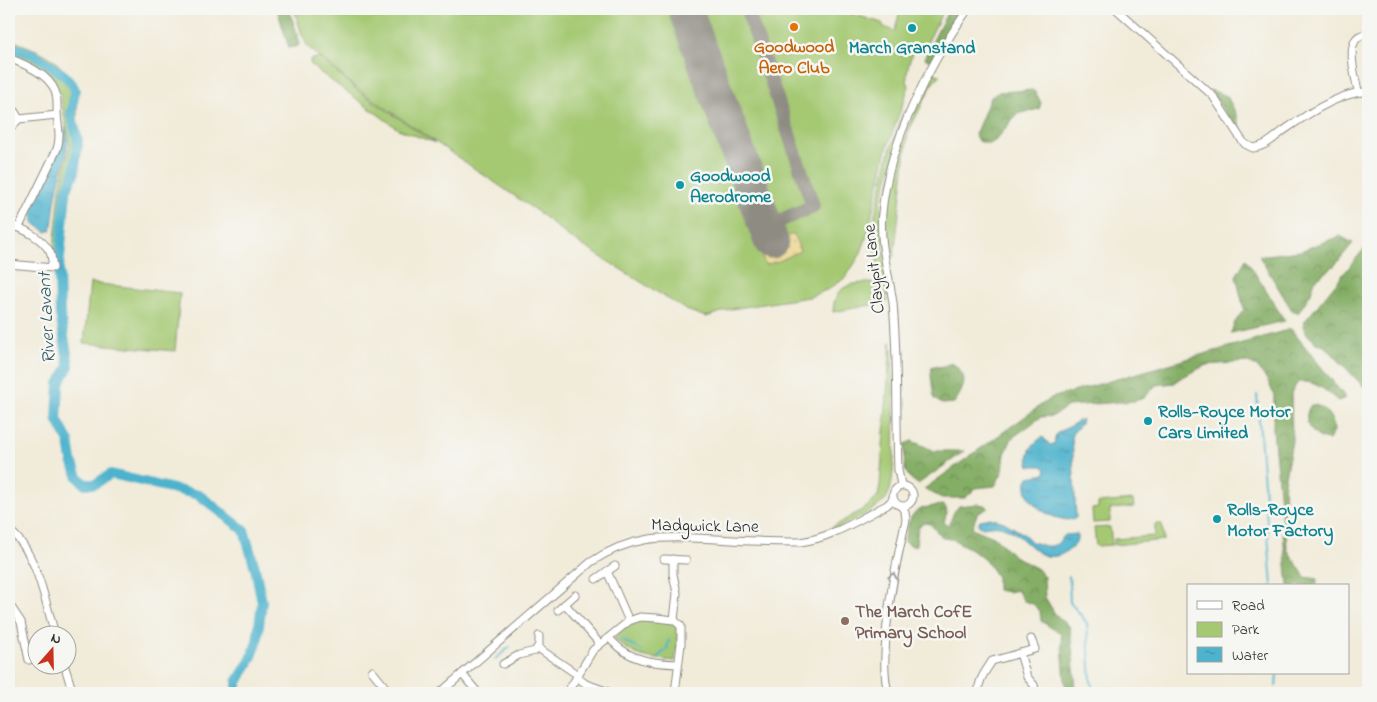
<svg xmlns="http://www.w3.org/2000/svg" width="1377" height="702" font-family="'Indie Flower',sans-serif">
<defs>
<pattern id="forest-crowns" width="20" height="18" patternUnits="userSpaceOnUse" patternTransform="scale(1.25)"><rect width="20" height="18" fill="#84ad65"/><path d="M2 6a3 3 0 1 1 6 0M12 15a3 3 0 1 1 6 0" fill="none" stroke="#6c8d53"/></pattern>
<pattern id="sand-dots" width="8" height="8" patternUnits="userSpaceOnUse" patternTransform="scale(1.25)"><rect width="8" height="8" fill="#eeda9e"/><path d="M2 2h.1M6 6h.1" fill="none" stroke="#cb8" stroke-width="1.8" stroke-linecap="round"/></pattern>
<pattern id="water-ripples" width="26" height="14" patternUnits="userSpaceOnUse" patternTransform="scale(1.25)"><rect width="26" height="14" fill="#4eb3cd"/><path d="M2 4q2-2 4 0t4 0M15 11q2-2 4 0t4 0" fill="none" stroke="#4192a7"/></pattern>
</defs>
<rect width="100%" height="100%" fill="#f6f6f2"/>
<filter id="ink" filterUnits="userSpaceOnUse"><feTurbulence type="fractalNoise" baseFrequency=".02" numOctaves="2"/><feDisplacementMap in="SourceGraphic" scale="10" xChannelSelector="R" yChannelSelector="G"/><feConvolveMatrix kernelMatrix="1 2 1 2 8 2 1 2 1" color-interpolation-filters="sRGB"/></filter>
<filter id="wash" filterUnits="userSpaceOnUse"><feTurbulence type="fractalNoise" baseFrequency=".0096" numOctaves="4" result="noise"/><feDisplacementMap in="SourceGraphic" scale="20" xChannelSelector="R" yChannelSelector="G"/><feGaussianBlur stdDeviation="1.12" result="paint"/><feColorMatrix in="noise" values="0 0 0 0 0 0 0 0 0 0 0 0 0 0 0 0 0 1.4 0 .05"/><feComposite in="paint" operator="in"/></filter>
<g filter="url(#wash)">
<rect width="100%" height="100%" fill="#f1ebd9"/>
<!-- green -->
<g fill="#a5c973" stroke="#687a4f">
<path d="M294,9H836L882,23L884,27L895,31L900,9H914L926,11L927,9H944L924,49L914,47C911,59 903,75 909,86L887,148L867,236L860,255L846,277L829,289L809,297L731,309L706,317L686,310L569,237L538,212L355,87L308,47L302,35Z"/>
<polygon points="9,39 39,51 51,58 73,78 78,88 77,117 82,147 77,173 71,187 62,267 52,267 60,189 70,146 59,89 53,80 41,69 9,55"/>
<polygon points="316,58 320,58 357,90 435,143 398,129 314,68 310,63 310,60"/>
<path d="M933,73L940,75L933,83L908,132L894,257C862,231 915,104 933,73Z"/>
<path d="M904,111L908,112L881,201L887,302L833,312C834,280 859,282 883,284L878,283L874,218L890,150Z"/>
<polygon points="90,283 180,293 175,351 84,343"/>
<path d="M891,341L892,351C892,378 901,483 885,500C870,515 846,523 828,532L826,531L870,505L878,496L880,485Z"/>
<polygon points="1133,500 1134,507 1110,509 1110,522 1093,523 1092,509 1098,508 1098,503"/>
<polygon points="1155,524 1162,524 1164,540 1114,545 1114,539 1155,536"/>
<polygon points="1110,527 1112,545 1096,546 1094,528"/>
<path d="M638,620H649L675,624L679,630L675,661C648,658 634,658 614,638L631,623Z"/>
</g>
<!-- forest -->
<g fill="url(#forest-crowns)" stroke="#586c48">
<polygon points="277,9 289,9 300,43 298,46 289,48"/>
<polygon points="949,9 965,9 934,57 932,60 928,60 925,58 926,54"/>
<polygon points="1033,90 1036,93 1041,103 1039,109 1017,114 996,140 990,144 978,141 975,135 990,98 998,92"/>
<polygon points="1210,90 1227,96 1237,116 1242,133 1239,134"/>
<polygon points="1340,236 1353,243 1335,265 1315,280 1311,293 1298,313 1293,312 1259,256 1300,251"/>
<polygon points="1364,249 1368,252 1368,382 1365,388 1326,347 1316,343 1307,334 1303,326 1305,321"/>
<polygon points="1246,259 1285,321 1231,333 1234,324 1244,309 1236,276"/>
<path d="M1291,329L1346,398L1338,401C1325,390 1315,380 1298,382L1291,393L1292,441L1284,482L1287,549L1305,577L1318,579L1316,586H1288L1273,429L1274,395L1268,381L1257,367L1247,362L1206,365L1177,380L1175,383L1156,385L1144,398L1134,401L1068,406L1053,416L1041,417L1012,438L1005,454L1003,471L995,486L976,488L965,498H942L924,489L1051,398Z"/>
<path d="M952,363C969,376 966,386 954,403L942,404L934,399L931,376L932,366L940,367Z"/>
<path d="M1311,405C1324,404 1334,419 1334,431L1329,440C1312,439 1300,419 1311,405Z"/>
<path d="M912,441L935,451H965L918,484C900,473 905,463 905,444Z"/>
<path d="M978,504L984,505L988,508L977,514L972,528L996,538L1014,556L1038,569L1044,577L1045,597L1055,614L1070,627L1076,689L1079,693H1066L1061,634L1041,621L1040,611L1033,604L1024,601L1017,590L1008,592L997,590V577L987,562L971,549L952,539L943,538L930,524L924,523L918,527L916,545L912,546L904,541C911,511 912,508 943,505C950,509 945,516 944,523L949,525L954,512L959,506Z"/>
</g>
<!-- sand -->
<polygon fill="url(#sand-dots)" stroke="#8c8264" points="794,234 800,251 779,261 765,265 759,247"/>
<!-- water -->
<g fill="url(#water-ripples)" stroke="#3c6f7c">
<path d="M66,127C70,153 64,162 58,186C55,199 54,213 52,226L50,231L46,232L33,222L32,209L50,173Z"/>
<path d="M1082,419L1081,424L1072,434L1076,518C1058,527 1014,499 1029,477L1044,474L1046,470L1042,466H1030C1025,454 1032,443 1043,437L1050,445L1054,444L1056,434Z"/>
<path d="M990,518L1004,522L1024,534L1032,542L1045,546H1051L1057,544L1065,535L1077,534C1078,540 1075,546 1069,550C1039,571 1029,536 1003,527C997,524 987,527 980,527L978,524L980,520Z"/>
</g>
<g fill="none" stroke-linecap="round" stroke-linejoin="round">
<!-- stream -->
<g stroke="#4eb3cd" stroke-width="2">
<polyline points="1257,395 1272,586"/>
<polyline points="1069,576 1070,602 1087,623 1091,681 1094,693"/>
<polyline points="621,639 642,651"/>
<polyline points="659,656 667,649 669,640"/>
<polyline points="495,659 510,647"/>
<polyline points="1276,686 1277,673"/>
</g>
<!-- river -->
<polyline stroke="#4eb3cd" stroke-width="10" points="9,46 35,55 64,75 72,84 75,90 71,114 78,141 74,174 66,191 59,268 60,314 69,366 59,384 57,419 69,442 72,461 78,477 85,484 95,484 111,474 199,495 244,530 255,568 262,602 257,642 251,659 237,682 237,693"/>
<!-- taxiway -->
<polyline stroke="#8e8b82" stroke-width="14" points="747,9 813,206 766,227"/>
<!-- runway -->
<polyline stroke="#8e8b82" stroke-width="35" points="685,9 771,241"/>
</g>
</g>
<g filter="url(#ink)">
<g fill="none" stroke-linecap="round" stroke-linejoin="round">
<!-- minor casing -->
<g stroke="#8e8b82" stroke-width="9">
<g id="minor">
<path d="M1116,9L1213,96L1241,139L1245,144L1253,148C1265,147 1274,138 1283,131C1304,116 1343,90 1368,92"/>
<path d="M9,58C24,64 49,74 55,91C58,98 57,107 57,114C58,127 61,137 57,149L19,227"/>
<path d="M1358,91C1355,75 1342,34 1368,34"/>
<polyline points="9,107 15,112 19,119"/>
<polyline points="9,130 19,119 57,115"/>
<path d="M9,264L53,268C52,263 52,257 50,252C43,239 24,228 10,225"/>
<path d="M901,485L898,470C896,414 898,358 893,303C889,273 879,244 882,213C888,143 929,65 968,9"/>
<circle cx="903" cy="496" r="10"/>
<path d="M9,530C37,551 45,602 55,634"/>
<polyline points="664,559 686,560"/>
<polyline points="673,559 673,574 677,593 674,620"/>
<polyline points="607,571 629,621"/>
<polyline points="596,579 615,566"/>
<polyline points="9,604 21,622 29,660 38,657"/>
<polyline points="565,604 600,644"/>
<polyline points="558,610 575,595"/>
<path d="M612,641C630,661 653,663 678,664"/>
<polyline points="538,648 578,675 578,678 586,684 612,693"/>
<polyline points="1020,653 1027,677 1034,685 1036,693"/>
<polyline points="64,664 73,693"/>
<polyline points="503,664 519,655 535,651 539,645 539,636"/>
<polyline points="372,671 390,693"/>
<polyline points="462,674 478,693"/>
<path d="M440,693L591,562C635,533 666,537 716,539C744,541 772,542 800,542C832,538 859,519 887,505L893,499"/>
<polyline points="567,693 593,650 629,621 640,617 657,618 674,620 681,626 681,644 675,693"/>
<path d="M888,693C883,672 885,657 886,635C889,596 897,559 906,520L905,512L901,506"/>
<path d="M979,693C977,681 986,671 992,661L1035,649L1031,639"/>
</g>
</g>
<!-- minor -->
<use href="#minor" stroke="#fff" stroke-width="7"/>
</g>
<!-- one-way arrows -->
<defs><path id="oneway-chevron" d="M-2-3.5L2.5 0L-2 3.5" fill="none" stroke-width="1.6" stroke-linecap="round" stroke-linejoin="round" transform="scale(1.25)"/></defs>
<use stroke="#a0a0a0" href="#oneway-chevron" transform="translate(893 576) rotate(-77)"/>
</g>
<!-- markers -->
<circle fill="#e8710a" stroke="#f6f6f2" stroke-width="2" cx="794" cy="27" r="5"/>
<g fill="#0f9aa8" stroke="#f6f6f2" stroke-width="2">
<circle cx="912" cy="28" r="5"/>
<circle cx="680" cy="185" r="5"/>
<circle cx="1148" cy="421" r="5"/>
<circle cx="1217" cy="519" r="5"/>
</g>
<circle fill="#8d6e63" stroke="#f6f6f2" stroke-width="2" cx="845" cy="621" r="5"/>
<g text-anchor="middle" stroke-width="5" stroke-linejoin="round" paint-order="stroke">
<!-- food labels -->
<g font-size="18" font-weight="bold" fill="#c56008" stroke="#f6f6f2">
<text x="794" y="52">Goodwood<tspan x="794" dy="21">Aero Club</tspan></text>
</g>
<!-- culture labels -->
<g font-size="18" font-weight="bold" fill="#0d838f" stroke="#f6f6f2" text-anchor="start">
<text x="912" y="53" text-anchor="middle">March Granstand</text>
<text x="690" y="181">Goodwood<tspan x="690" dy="21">Aerodrome</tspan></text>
<text x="1158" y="417">Rolls-Royce Motor<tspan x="1158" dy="21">Cars Limited</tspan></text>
<text x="1227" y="515">Rolls-Royce<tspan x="1227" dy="21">Motor Factory</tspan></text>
</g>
<!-- street labels -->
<g font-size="18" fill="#2b2b2b" stroke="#f6f6f2">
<text transform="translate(873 269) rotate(-96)" y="6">Claypit Lane</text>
<text transform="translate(705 525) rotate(1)" y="6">Madgwick Lane</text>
</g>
<!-- education labels -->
<g font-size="18" font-weight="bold" fill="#785e54" stroke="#f6f6f2" text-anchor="start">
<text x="855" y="617">The March CofE<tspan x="855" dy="21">Primary School</tspan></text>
</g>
<!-- water labels -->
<g font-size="19" font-style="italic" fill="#375b64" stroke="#f6f6f2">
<text transform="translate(45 318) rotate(-93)" y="7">River Lavant</text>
</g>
</g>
<!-- margin -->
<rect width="1377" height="702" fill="none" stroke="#f6f6f2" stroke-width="30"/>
<!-- legend -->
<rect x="1187" y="584" width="162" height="90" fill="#f6f6f2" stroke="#a5a5a2"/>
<rect x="1197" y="601" width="25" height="8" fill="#ffffff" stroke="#a5a5a2"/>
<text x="1232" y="610" font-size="15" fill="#2b2b2b">Road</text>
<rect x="1197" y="622" width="25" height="15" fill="#a5c973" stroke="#a5a5a2"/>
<text x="1232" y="634" font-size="15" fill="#2b2b2b">Park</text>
<rect x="1197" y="647" width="25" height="15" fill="url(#water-ripples)" stroke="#a5a5a2"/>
<text x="1232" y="660" font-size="15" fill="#2b2b2b">Water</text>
<!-- north arrow -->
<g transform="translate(52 650) rotate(20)"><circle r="24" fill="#f6f6f2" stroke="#a5a5a2"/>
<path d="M0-4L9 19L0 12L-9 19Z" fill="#c8321e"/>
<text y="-8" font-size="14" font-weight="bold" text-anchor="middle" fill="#2b2b2b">N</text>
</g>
</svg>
